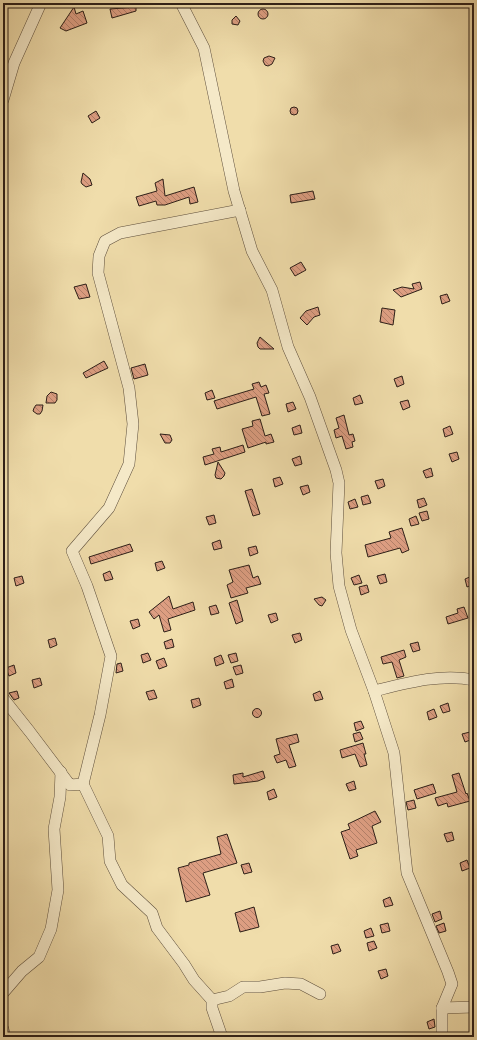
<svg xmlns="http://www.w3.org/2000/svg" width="477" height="1040" font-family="'IM FELL French Canon',serif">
<defs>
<pattern id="building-back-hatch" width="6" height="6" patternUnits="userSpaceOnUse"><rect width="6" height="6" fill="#dd9e82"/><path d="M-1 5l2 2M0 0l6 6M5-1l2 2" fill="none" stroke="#b38069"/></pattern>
</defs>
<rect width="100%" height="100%" fill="#f0ddab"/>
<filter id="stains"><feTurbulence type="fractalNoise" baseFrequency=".005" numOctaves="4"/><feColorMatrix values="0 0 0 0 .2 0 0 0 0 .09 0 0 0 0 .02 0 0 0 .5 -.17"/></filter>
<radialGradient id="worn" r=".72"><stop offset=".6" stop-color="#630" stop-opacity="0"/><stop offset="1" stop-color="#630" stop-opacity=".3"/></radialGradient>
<!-- building -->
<g fill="url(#building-back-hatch)" stroke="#2c1e17">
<polygon points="74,7 76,14 83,11 87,23 66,31 60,28"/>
<polygon points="136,7 136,11 112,18 110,9"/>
<circle cx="263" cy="14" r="5"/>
<polygon points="236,16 240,21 238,25 232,24 232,20"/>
<polygon points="269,56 275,58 272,64 268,66 265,65 263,61 264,58"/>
<circle cx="294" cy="111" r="4"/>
<polygon points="96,111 100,118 92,123 88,116"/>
<polygon points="83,173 90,179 92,185 86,187 82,184 81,182"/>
<polygon points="163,179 165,196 194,187 198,202 190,204 189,197 165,205 157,205 156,201 139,206 136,197 157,191 155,183"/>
<polygon points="313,191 315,199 291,203 290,195"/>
<polygon points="301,262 306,270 295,276 290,268"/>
<polygon points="420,282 422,289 401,297 393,290 402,287 414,289 412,284"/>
<polygon points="86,284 90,297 79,299 74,287"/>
<polygon points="447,294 450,301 442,304 440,296"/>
<polygon points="318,307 320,315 314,317 307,325 300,318 306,311"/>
<polygon points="382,308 395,310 393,325 380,322"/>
<polygon points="260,337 274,349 260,349 258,347 257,343"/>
<polygon points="104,361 108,368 86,378 83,373"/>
<polygon points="145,364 148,375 134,379 131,368"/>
<polygon points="402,376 404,384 397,387 394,379"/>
<polygon points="259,382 261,387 266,385 269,393 264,394 270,414 262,416 256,397 217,409 214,401 254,389 252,384"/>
<polygon points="212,390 215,398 207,400 205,393"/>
<polygon points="51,392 57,394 57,400 55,403 46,403 47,396"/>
<polygon points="360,395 363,403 355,405 353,398"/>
<polygon points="408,400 410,407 403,410 400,402"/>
<polygon points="293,402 296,409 288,412 286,404"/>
<polygon points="36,405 43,405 42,411 40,414 37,414 33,411 34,408"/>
<polygon points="344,415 349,435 353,434 355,441 352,442 353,447 346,449 342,436 336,438 334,430 339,428 336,418"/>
<polygon points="260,419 265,436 271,434 274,442 266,444 266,442 248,448 242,429 253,426 252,421"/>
<polygon points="300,425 302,433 294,435 292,428"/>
<polygon points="450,426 453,434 445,437 443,429"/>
<polygon points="160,434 170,435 172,440 170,443 165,443"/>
<polygon points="243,445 245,452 205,465 203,457 214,454 212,449 220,447 221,452"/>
<polygon points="457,452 459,459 452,462 449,454"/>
<polygon points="300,456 302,464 295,466 292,459"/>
<polygon points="218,462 225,473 224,476 221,479 216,478 215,475"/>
<polygon points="431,468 433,476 426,478 423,471"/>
<polygon points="280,477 283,484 275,487 273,479"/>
<polygon points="383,479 385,486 378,489 375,481"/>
<polygon points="308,485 310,492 303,495 300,487"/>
<polygon points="252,489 260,514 253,516 245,491"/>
<polygon points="368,495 371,503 363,505 361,497"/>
<polygon points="424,498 427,505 419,508 417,500"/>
<polygon points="355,499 358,507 350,509 348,502"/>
<polygon points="427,511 429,519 422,521 419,513"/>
<polygon points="214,515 216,523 209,525 206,517"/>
<polygon points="416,516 419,524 411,526 409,519"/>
<polygon points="402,528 409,550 402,553 400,548 368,557 365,545 391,538 389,532"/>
<polygon points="220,540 222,548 214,550 212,543"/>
<polygon points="130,544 133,551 91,564 89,557"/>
<polygon points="256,546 258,553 250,556 248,548"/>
<polygon points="162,561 165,568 157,571 155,563"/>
<polygon points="249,565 253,578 258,576 261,584 246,588 248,593 231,598 227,585 233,582 229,570"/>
<polygon points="110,571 113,579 105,581 103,574"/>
<polygon points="385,574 387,582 380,584 377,576"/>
<polygon points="359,575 362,583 354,585 351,578"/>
<polygon points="22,576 24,583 16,586 14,578"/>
<polygon points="472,576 474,584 467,587 465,579"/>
<polygon points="367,585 369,592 361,595 359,587"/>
<polygon points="169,596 173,609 193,602 195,610 168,619 171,630 164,632 159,615 154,619 149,612"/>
<polygon points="322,597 326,600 322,606 319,605 314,599"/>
<polygon points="237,600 243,621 236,624 229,603"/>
<polygon points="216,605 219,613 211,615 209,607"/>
<polygon points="464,607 468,618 448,624 446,617 458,613 457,609"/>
<polygon points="276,613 278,620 271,623 268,615"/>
<polygon points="138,619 140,626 133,629 130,621"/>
<polygon points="300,633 302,640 295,643 292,635"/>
<polygon points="55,638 57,645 50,648 48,640"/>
<polygon points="172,639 174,647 166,649 164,642"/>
<polygon points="418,642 420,650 413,652 410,644"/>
<polygon points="404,650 406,657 399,660 404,676 397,678 392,662 383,664 381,657"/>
<polygon points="148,653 151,660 143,663 141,655"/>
<polygon points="236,653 238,661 231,663 228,655"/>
<polygon points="221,655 224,663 216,666 214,658"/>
<polygon points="164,658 167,666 159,669 156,661"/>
<polygon points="121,663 123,671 116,673 117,664"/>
<polygon points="14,665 16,673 9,676 6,668"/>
<polygon points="241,665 243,673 236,675 233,667"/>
<polygon points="40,678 42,685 34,688 32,680"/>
<polygon points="232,679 234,687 226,689 224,682"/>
<polygon points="154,690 157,698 149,700 146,692"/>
<polygon points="17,691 19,698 14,700 9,693"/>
<polygon points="320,691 323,699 315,701 313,694"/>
<polygon points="199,698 201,705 193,708 191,700"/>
<polygon points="448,703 450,711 443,713 440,706"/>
<circle cx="257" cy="713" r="4.5"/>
<polygon points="434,709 437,717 429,720 427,712"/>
<polygon points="361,721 364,728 356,731 354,723"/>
<polygon points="360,732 363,739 355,742 353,734"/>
<polygon points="470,732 473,739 465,742 462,734"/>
<polygon points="297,734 299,742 289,745 296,766 289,768 286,760 277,763 274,756 280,754 276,739"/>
<polygon points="363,743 366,754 364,754 367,765 360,767 355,754 342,758 340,750"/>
<polygon points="263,771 265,778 258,781 234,784 233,775 243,773 243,777"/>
<polygon points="459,773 466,794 467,793 470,801 448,807 447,803 438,806 435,798 457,792 452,775"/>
<polygon points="354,781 356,789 349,791 346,784"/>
<polygon points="433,784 436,793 417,799 414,790"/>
<polygon points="274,789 277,797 269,800 267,792"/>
<polygon points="414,800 416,808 408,810 406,802"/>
<polygon points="375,811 381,822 372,826 377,843 356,850 358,856 350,859 341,832 350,829 348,824"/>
<polygon points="452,832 454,840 447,842 444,834"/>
<polygon points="227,834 237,863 203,873 210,895 186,902 178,868 189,865 189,863 221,854 217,837"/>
<polygon points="467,860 470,868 462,871 460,863"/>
<polygon points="249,863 252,872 244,874 241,865"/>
<polygon points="390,897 393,905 385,907 383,900"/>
<polygon points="254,907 259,927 240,932 235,913"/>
<polygon points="440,911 442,919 435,922 432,914"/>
<polygon points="388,923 390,931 382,933 380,925"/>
<polygon points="444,923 446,931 439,933 436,926"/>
<polygon points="371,928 374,936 366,938 364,931"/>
<polygon points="374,941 377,948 369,951 367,943"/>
<polygon points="338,944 341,951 333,954 331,946"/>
<polygon points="386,969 388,976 381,979 378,971"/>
<polygon points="434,1019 435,1027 429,1029 427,1022"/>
</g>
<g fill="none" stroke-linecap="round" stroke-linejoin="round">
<!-- minor casing -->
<g stroke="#5d4e3c" stroke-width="12">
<g id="minor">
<polyline points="181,3 204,48 234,191 252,251 272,290 288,347 310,397 336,470 339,483 336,553 339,586 351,630 374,691 394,753 407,873 448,972 452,984 442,1008 442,1037"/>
<polyline points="3,100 14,63 41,3"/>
<path d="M374,691C406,683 441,673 474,680"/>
<polyline points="3,698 30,732 70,785 83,784 108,836 110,861 122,885 152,913 157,928 184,964 194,980 212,1000 212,1008 222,1037"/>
<polyline points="83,784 100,715 111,656 87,586 72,551 109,508 129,464 133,424 129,388 98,273 99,256 105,241 120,233 240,210"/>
<polyline points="3,993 22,971 39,957 51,929 58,890 54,829 60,797 61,772"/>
<polyline points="212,1000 229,996 243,987 260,987 285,983 301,984 320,994"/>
<polyline points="442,1008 474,1007"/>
<polyline points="3,1029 5,1037"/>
</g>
</g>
<!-- minor -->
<use href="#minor" stroke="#f5e9c8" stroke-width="11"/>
</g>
<!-- margin -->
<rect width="477" height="1040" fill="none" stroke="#f0ddab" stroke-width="16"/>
<rect x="4" y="4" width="469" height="1032" fill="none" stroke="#2c1e17" stroke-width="2"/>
<rect x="8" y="8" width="461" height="1024" fill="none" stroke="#2c1e17"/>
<rect width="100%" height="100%" filter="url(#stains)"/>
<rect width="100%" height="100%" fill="url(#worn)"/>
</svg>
